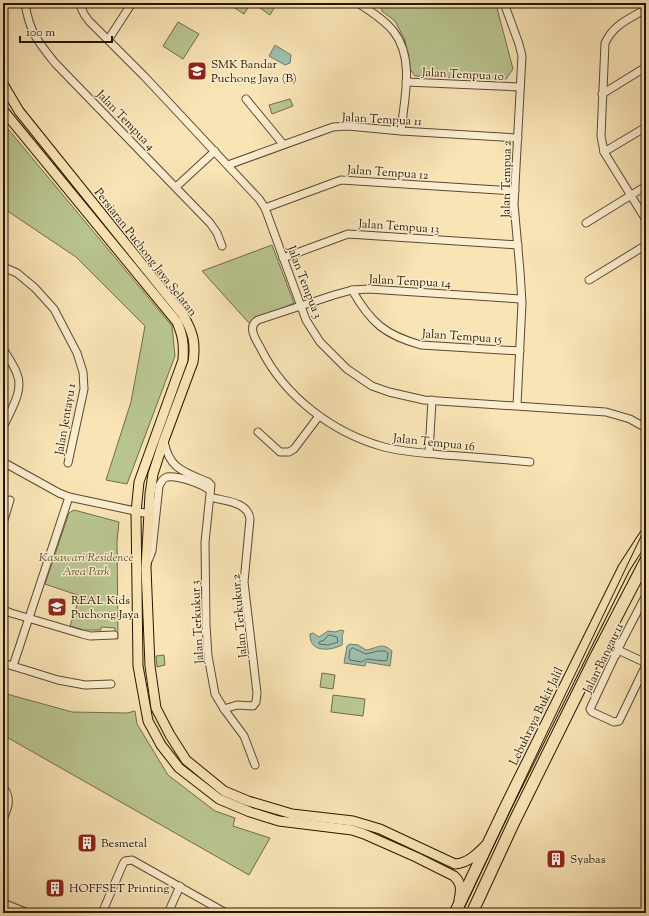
<svg xmlns="http://www.w3.org/2000/svg" width="649" height="916" font-family="'Sorts Mill Goudy',serif">
<rect width="100%" height="100%" fill="#f9e4b5"/>
<filter id="stains"><feTurbulence type="fractalNoise" baseFrequency=".005" numOctaves="4"/><feColorMatrix values="0 0 0 0 .2 0 0 0 0 .09 0 0 0 0 .02 0 0 0 .5 -.17"/></filter>
<radialGradient id="worn" r=".72"><stop offset=".6" stop-color="#630" stop-opacity="0"/><stop offset="1" stop-color="#630" stop-opacity=".3"/></radialGradient>
<!-- green -->
<g fill="#b9c591" stroke="#6f6e49">
<polygon points="227,3 251,3 244,14"/>
<polygon points="258,3 277,3 270,15 256,5"/>
<polygon points="380,3 494,3 497,8 513,69 506,79 415,76 409,68 405,40 395,21 382,11"/>
<polygon points="178,22 199,34 183,59 163,46"/>
<polygon points="290,99 293,106 272,114 269,105"/>
<polygon points="3,123 172,326 175,356 127,484 106,480 131,402 145,326 76,257 3,208"/>
<polygon points="272,245 294,303 249,323 202,271"/>
<polygon points="74,510 119,522 117,541 118,639 115,639 115,628 101,627 101,630 84,630 70,626 80,596 45,584 69,513"/>
<polygon points="164,655 165,665 157,667 156,656"/>
<polygon points="322,673 335,675 333,689 320,687"/>
<polygon points="3,693 72,712 127,713 135,711 137,724 168,775 215,811 235,818 233,826 270,838 249,875 3,735"/>
<polygon points="333,695 365,699 363,716 331,712"/>
</g>
<!-- water -->
<g fill="#9ebfae" stroke="#6e7b69">
<polygon points="275,45 291,55 290,63 285,65 269,56"/>
<path d="M341,630L344,631C341,636 343,640 342,645C330,651 309,653 310,634L313,633L319,637L328,631L335,632Z"/>
<path d="M350,644L358,645L366,650C378,648 382,642 392,651L390,666L366,662L365,666L344,663L347,646Z"/>
</g>
<g fill="none" stroke-linecap="round" stroke-linejoin="round">
<!-- shore -->
<g stroke="#626a58" stroke-width="1">
<polygon points="329,635 337,637 338,642 328,645 319,644 319,642 324,640"/>
<polygon points="353,648 366,654 378,651 385,651 388,653 387,660 385,661 367,659 361,662 350,660 349,658 350,650"/>
</g>
<!-- minor casing -->
<g stroke="#5a4a2e" stroke-width="9">
<g id="minor">
<path d="M25,3C29,31 38,42 55,63L210,223L217,233L222,246"/>
<polyline points="79,3 84,14 89,21 145,77 259,199 265,208 306,320 320,342 347,369 372,386 389,392 424,400 606,412 630,419 646,428"/>
<path d="M358,3C370,11 385,20 394,32C415,59 404,100 401,131"/>
<polyline points="504,3 519,44 522,56 514,204 520,271 522,303 517,405"/>
<path d="M646,9C629,19 614,24 605,43L601,136L604,152L646,220"/>
<polyline points="108,40 132,3"/>
<polyline points="406,82 520,87"/>
<polyline points="602,94 646,67"/>
<polyline points="246,99 283,144"/>
<polyline points="604,152 646,127"/>
<polyline points="228,165 333,127 348,126 401,131 518,138"/>
<polyline points="176,187 215,151"/>
<polyline points="265,208 341,180 515,191"/>
<polyline points="586,223 646,186"/>
<polyline points="283,258 348,234 518,245"/>
<polyline points="3,267 17,273 35,288 54,309 77,353 83,372 84,389 68,463"/>
<polyline points="589,280 646,245"/>
<path d="M352,290C371,323 385,335 421,345L520,351"/>
<path d="M521,299L369,289L352,290L334,295L258,320C246,327 257,341 261,349C285,397 333,433 384,447C404,452 424,453 444,455C473,457 501,459 530,462"/>
<path d="M3,349C8,357 14,365 17,374C24,390 11,410 4,425"/>
<polyline points="258,432 280,452 289,452 294,449 319,416"/>
<path d="M164,441C169,469 184,472 208,482L211,485L205,542L206,625L208,656L215,694L224,709L244,736L255,765"/>
<polyline points="429,453 432,400"/>
<polyline points="3,462 59,493 69,497 149,514"/>
<path d="M210,497C223,501 248,501 250,519L244,582L257,693L256,702L253,706L237,705L224,709"/>
<polyline points="3,523 10,500"/>
<path d="M148,561L152,551L159,486C161,482 163,478 167,477C178,475 201,484 210,490"/>
<polyline points="646,595 621,643 590,709 592,712 614,722 619,721 646,665"/>
<polyline points="3,610 11,613 82,634 90,636 114,635"/>
<polyline points="611,630 612,639 616,643 621,643"/>
<polyline points="618,650 646,663"/>
<polyline points="597,656 606,651 614,652 616,655"/>
<polyline points="3,663 58,680 85,685 111,684"/>
<polyline points="13,666 69,497"/>
<path d="M3,787C12,798 8,808 3,819"/>
<polyline points="3,903 28,913"/>
<polyline points="102,913 123,864 125,861 132,860 226,913"/>
<polyline points="168,913 180,886"/>
</g>
</g>
<!-- major casing -->
<g stroke="#251601" stroke-width="11">
<g id="major">
<path d="M3,84L19,111L183,315C193,332 196,343 193,362L164,440L153,474L150,494L146,568L150,666L156,708L170,735L186,760L224,791L248,801L282,811L292,814L353,821L380,829L455,864C468,863 476,855 485,846"/>
<path d="M3,110L177,322C183,336 184,344 183,360L139,482L136,512L138,666L148,721L153,730L161,745L179,768L219,799L250,812L279,821L352,830L364,834L416,857L454,876C462,883 461,891 459,900"/>
</g>
</g>
<!-- highway casing -->
<g stroke="#251601" stroke-width="13">
<g id="highway">
<polyline points="455,913 506,806 624,568 646,534"/>
<polyline points="472,913 514,822 595,658 646,560"/>
</g>
</g>
<!-- minor -->
<use href="#minor" stroke="#fbedcf" stroke-width="7"/>
<!-- major -->
<use href="#major" stroke="#f9e4b5" stroke-width="9"/>
<!-- highway -->
<use href="#highway" stroke="#f9e4b5" stroke-width="11"/>
<!-- tram -->
<polyline stroke="#251601" stroke-width="1" points="462,913 544,739 646,526"/>
</g>
<!-- icons -->
<defs>
<g id="school-square" transform="scale(1)"><rect x="-9" y="-9" width="18" height="18" rx="4" fill="#8f2418" stroke="#fbedcf"/><path d="M0-5L7-2L0 1L-7-2ZM-4 1L0 2.5L4 1V4Q0 6-4 4Z" fill="#fff"/></g>
<g id="building-square" transform="scale(1)"><rect x="-9" y="-9" width="18" height="18" rx="4" fill="#8f2418" stroke="#fbedcf"/><path d="M-4-6H4V6H1V3H-1V6H-4ZM-2.5-4.3h1.7v1.8h-1.7ZM.8-4.3h1.7v1.8H.8ZM-2.5-1h1.7V.8h-1.7ZM.8-1h1.7V.8H.8Z" fill="#fff"/></g>
</defs>
<g fill-rule="evenodd">
<use href="#school-square" x="197" y="71"/>
<use href="#school-square" x="57" y="607"/>
<use href="#building-square" x="87" y="843"/>
<use href="#building-square" x="556" y="859"/>
<use href="#building-square" x="55" y="888"/>
</g>
<g text-anchor="middle" stroke-width="3" stroke-linejoin="round" paint-order="stroke">
<!-- poi labels -->
<g font-size="12" fill="#251601" stroke="#fbedcf" text-anchor="start">
<text x="211" y="68">SMK Bandar<tspan x="211" dy="14">Puchong Jaya (B)</tspan></text>
<text x="71" y="604">REAL Kids<tspan x="71" dy="14">Puchong Jaya</tspan></text>
<text x="101" y="847">Besmetal</text>
<text x="570" y="863">Syabas</text>
<text x="69" y="892">HOFFSET Printing</text>
</g>
<!-- street labels -->
<g font-size="12" fill="#251601" stroke="#fbedcf">
<text transform="translate(463 74) rotate(3)" y="4">Jalan Tempua 10</text>
<text transform="translate(382 119) rotate(3)" y="4">Jalan Tempua 11</text>
<text transform="translate(126 120) rotate(46)" y="4">Jalan Tempua 4</text>
<text transform="translate(388 172) rotate(4)" y="4">Jalan Tempua 12</text>
<text transform="translate(506 179) rotate(-89)" y="4">Jalan Tempua 2</text>
<text transform="translate(399 226) rotate(4)" y="4">Jalan Tempua 13</text>
<text transform="translate(146 252) rotate(52)" y="4">Persiaran Puchong Jaya Selatan</text>
<text transform="translate(410 281) rotate(3)" y="4">Jalan Tempua 14</text>
<text transform="translate(305 282) rotate(69)" y="4">Jalan Tempua 3</text>
<text transform="translate(462 336) rotate(4)" y="4">Jalan Tempua 15</text>
<text transform="translate(65 419) rotate(-80)" y="4">Jalan Jentayu 1</text>
<text transform="translate(434 442) rotate(6)" y="4">Jalan Tempua 16</text>
<text transform="translate(239 616) rotate(-95)" y="4">Jalan Terkukur 2</text>
<text transform="translate(197 622) rotate(-93)" y="4">Jalan Terkukur 3</text>
<text transform="translate(603 658) rotate(-64)" y="4">Jalan Bangau 11</text>
<text transform="translate(536 716) rotate(-64)" y="4">Lebuhraya Bukit Jalil</text>
</g>
<!-- park labels -->
<g font-size="12" font-style="italic" fill="#595333" stroke="#fbedcf">
<text x="86" y="561">Kasawari Residence<tspan x="86" dy="14">Area Park</tspan></text>
</g>
</g>
<!-- margin -->
<rect width="649" height="916" fill="none" stroke="#f9e4b5" stroke-width="16"/>
<rect x="4" y="4" width="641" height="908" fill="none" stroke="#251601" stroke-width="2"/>
<rect x="8" y="8" width="633" height="900" fill="none" stroke="#251601"/>
<!-- scale -->
<path d="M20 36v6h92v-6" fill="none" stroke="#251601" stroke-width="2"/>
<text x="26" y="36" font-size="12" fill="#251601" stroke="#fbedcf" stroke-width="3" paint-order="stroke">100 m</text>
<rect width="100%" height="100%" filter="url(#stains)"/>
<rect width="100%" height="100%" fill="url(#worn)"/>
</svg>
